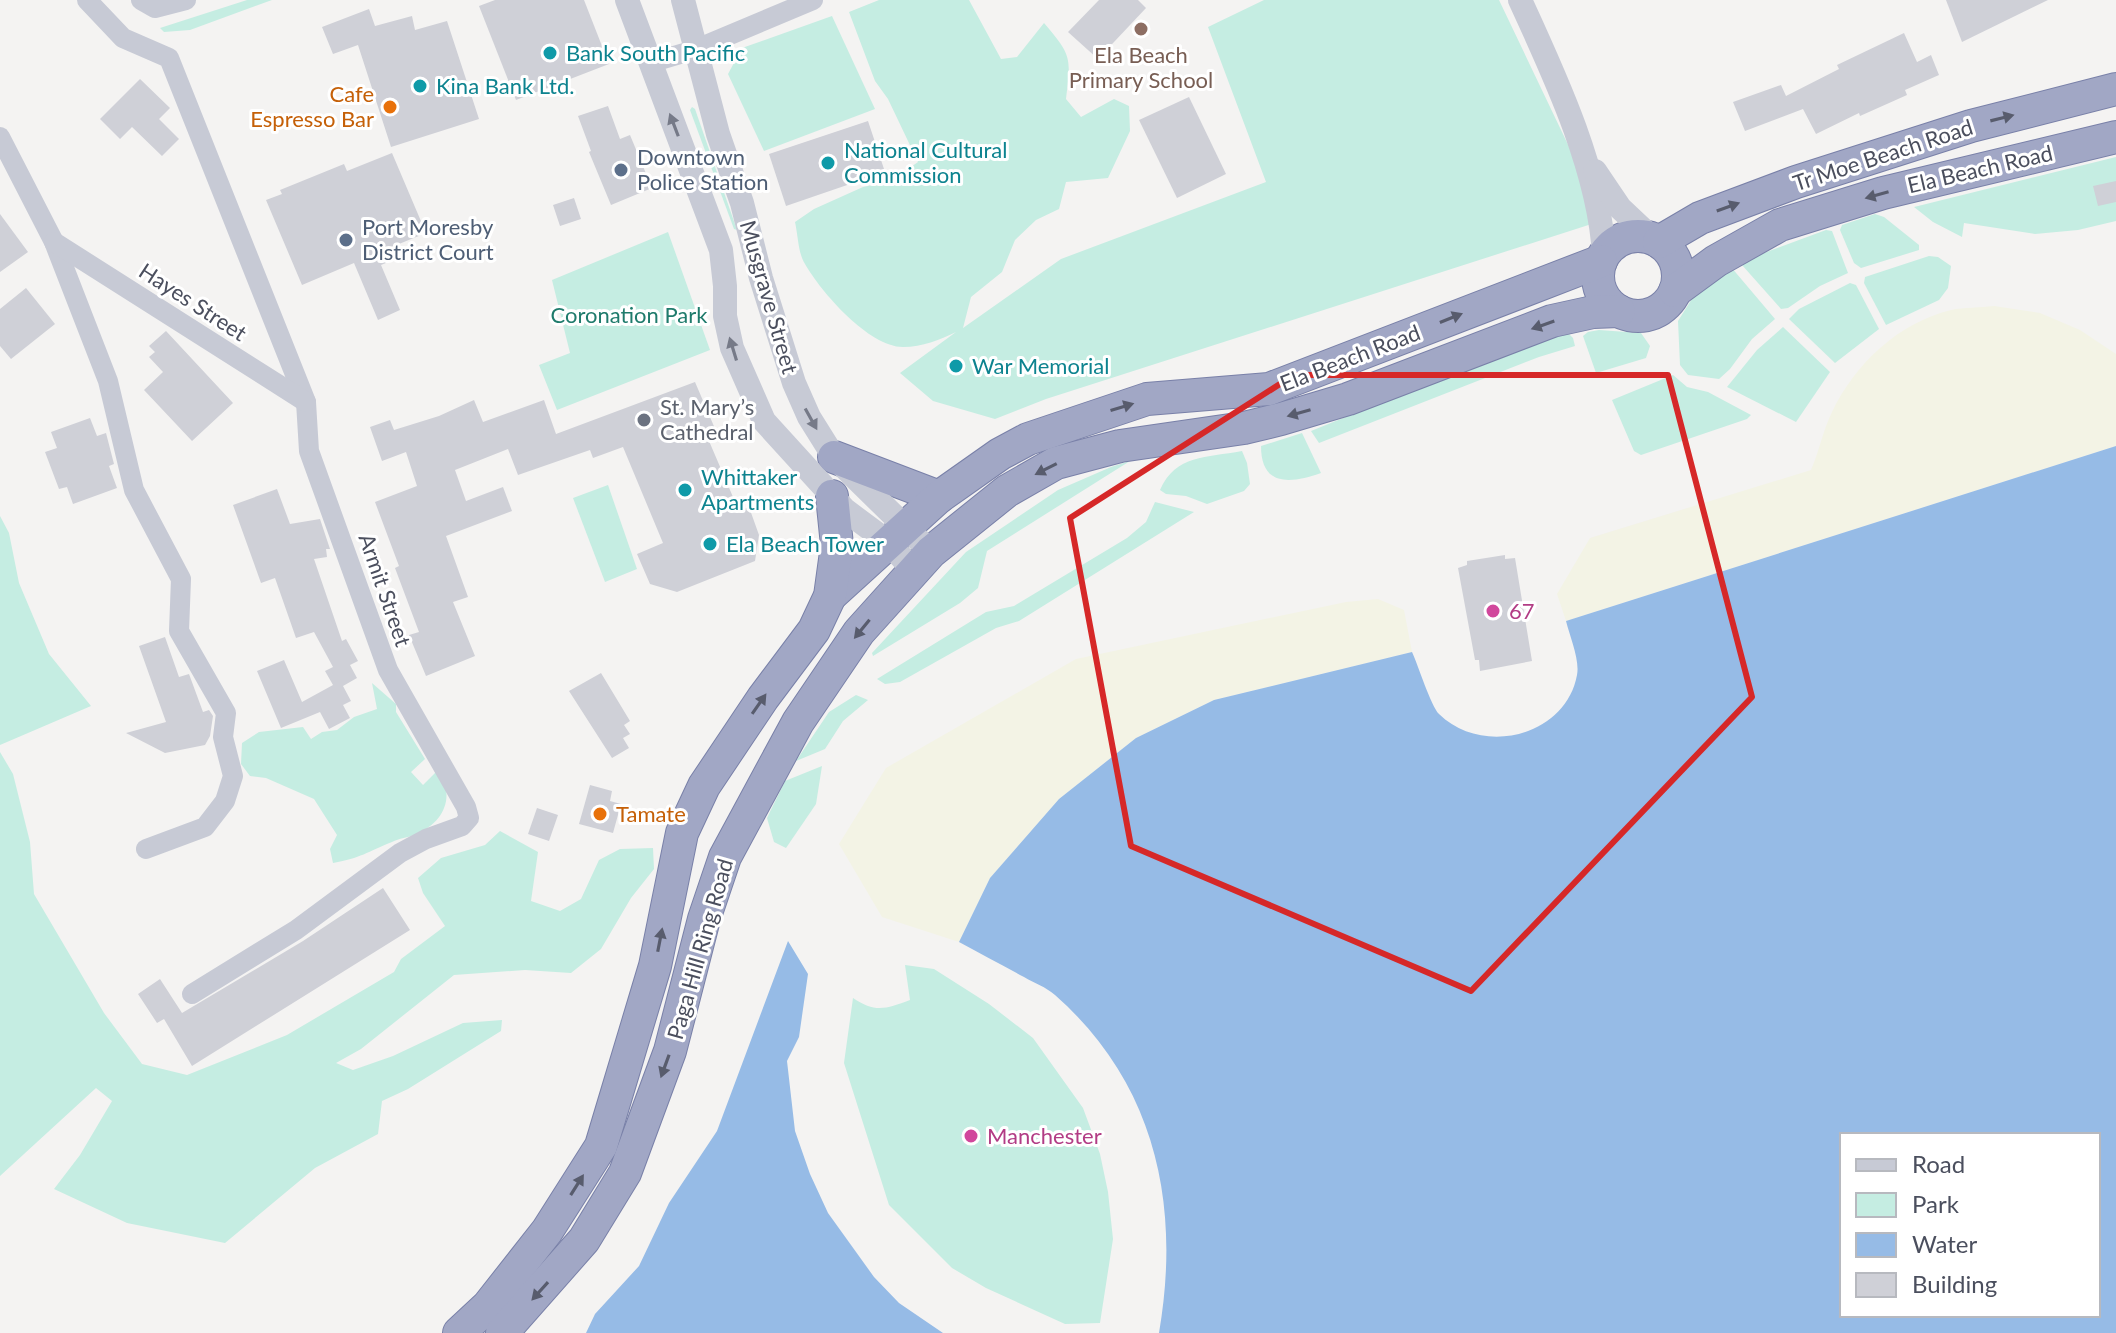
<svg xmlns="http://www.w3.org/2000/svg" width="2116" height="1333" font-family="Lato,sans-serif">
<rect width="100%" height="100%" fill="#f4f3f2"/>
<!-- green -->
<g fill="#c5ede2">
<polygon points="247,0 272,0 190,30 164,32 160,28"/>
<path d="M879,0H969L1001,59L1017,57L1044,23C1072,56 1071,57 1066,99L1081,117L1114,99L1129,106L1130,131L1108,178L1066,182L1059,209L1036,220L1015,240L1002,272L971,297L963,328L1061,259L1266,182L1208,27L1264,0H1499L1604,220L1046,399L995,419L933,401L900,373L956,332C939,340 923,347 903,347C869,347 821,292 805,264C798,253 798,235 795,222L814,209L863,187L891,181L918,162L888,99L875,81L849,12Z"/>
<polygon points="832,16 875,109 764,151 728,74 742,48"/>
<polygon points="692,107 695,109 737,230 734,229 690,110"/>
<polygon points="2116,157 2116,221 2078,230 2035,234 1964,223 1962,237 1933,222 1914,207"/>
<polygon points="1875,214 1884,217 1919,245 1919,250 1861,268 1854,263 1840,230 1842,225"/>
<polygon points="1826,230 1832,231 1848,273 1820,286 1788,308 1781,309 1742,265 1745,260"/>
<polygon points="668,232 710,350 557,410 539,365 570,353 552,280"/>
<polygon points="1929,256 1938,257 1951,266 1948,288 1939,300 1886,325 1864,283 1865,277"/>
<polygon points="1731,267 1775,319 1752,339 1730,369 1719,379 1688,375 1680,365 1678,321 1700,286"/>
<polygon points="1850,283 1856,285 1879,329 1835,363 1789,319 1799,309"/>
<polygon points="1783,327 1830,372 1796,422 1727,387 1757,350"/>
<polygon points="1599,330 1641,333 1650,346 1646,358 1596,373 1583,336 1588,332"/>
<polygon points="1569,334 1573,338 1575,346 1539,357 1319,443 1311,431 1536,340"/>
<polygon points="1673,375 1687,387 1708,392 1751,415 1747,419 1641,455 1634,451 1612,400"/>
<path d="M1302,433L1321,473C1292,483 1261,488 1261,446Z"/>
<path d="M1242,451L1247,463L1250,484L1244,491L1207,504L1186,496L1166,494L1160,490C1176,454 1206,458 1242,451Z"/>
<polygon points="1130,461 987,551 978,588 960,603 873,656 872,653 966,552 1058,490 1111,467"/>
<polygon points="608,485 637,569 605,582 573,498"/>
<polygon points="1155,502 1194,512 1019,621 996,628 900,682 885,684 877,679 986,612 1014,606 1127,538 1146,522"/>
<polygon points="0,516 9,533 19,583 49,654 91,706 0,745"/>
<path d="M372,683L396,704V712L425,759L411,772L423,785L438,770C456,796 444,823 416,834C408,838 399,838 392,842C367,852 361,858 333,863L330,849L337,835L314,799L266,778L250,776L241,764L242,743L259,732L303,727L311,739L322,732L337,730L354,717L377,709Z"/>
<polygon points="856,695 868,700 843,721 825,749 796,761 829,712"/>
<polygon points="0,752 13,774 30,842 34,894 104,1013 142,1064 187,1075 287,1035 394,972 401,959 445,926 423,893 418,878 441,858 485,845 500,831 538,852 531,901 560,911 581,899 599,860 620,849 653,848 654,869 631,898 601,949 571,973 525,970 454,975 361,1049 336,1063 353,1070 393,1056 463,1023 502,1020 501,1031 408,1089 382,1101 378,1134 315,1168 225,1243 127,1223 54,1189 80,1155 112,1101 96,1088 0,1176"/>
<polygon points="822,766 816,804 786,848 774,842 767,818 785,781"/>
<path d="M905,965L934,969L989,1004L1033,1038L1083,1108L1100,1154L1108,1192L1113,1239L1100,1323L1065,1324L986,1288L952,1268L889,1205L844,1063L853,998C875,1013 886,1009 910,1000Z"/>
</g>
<!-- sand -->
<g fill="#f3f3e5">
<path d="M1994,306L2040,313L2080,330L2116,354V446L1566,621L1557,594L1590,538L1811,470C1819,452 1823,430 1832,412C1855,364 1898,323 1951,310C1964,307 1980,308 1994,306Z"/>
<polygon points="1378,599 1404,610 1412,652 1214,700 1136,738 1059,799 990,878 959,942 882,917 839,844 886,768 1076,659 1346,602"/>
</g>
<!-- water -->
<g fill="#96bbe6" fill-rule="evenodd">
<path d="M2116,446V1333H1159C1181,1205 1156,1084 1055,995C1046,987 1034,983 1024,977C1002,965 981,954 959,942L990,878L1059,799L1136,738L1214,700L1412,652C1418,665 1431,706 1439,714C1483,757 1566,736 1577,675C1580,660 1570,637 1566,621ZM2098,1135V1315H1842V1135Z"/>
<polygon points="788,941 808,974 799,1037 787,1061 795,1131 810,1174 828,1213 874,1277 899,1303 943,1333 586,1333 595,1314 639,1266 669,1203 717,1131"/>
</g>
<!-- building -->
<g fill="#cfd0d7">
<polygon points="495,0 584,0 609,64 516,100 479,6"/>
<polygon points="1099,0 1138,0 1146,8 1098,59 1068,32"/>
<polygon points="1946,0 2048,0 1962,42"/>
<polygon points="369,9 375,26 412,16 415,30 447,21 479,119 391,147 358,45 333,54 322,27"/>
<polygon points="1904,33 1917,62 1931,55 1939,75 1905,90 1907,95 1860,116 1859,113 1816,134 1803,109 1745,131 1733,102 1781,85 1786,96 1839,69 1837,65"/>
<polygon points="140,79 170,108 159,119 179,139 162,156 132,127 120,139 100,119"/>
<polygon points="1189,97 1226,174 1177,198 1139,120"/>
<polygon points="608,106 620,139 630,135 652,188 611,205 589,152 591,151 578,116"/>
<polygon points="868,121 885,172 786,206 769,154"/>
<polygon points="392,153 426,233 394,246 398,258 381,265 400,310 378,320 354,263 302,285 266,200 282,194 280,190 344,164 347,171"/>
<polygon points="2116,181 2116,202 2098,206 2093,186"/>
<polygon points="574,198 581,219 560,226 553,205"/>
<polygon points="0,214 28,252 0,272"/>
<polygon points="26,288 55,324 11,359 0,346 0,309"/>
<polygon points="166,331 233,403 192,441 144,390 163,372 149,357 155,352 149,346"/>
<polygon points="695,382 716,431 706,434 739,511 749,507 759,535 755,561 677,592 650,584 637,554 663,543 623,447 593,458 590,450 518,475 508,449 455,470 466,501 503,487 512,511 446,536 468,597 453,602 475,656 426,676 409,635 419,632 395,568 399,566 375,502 417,486 406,452 382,461 370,427 390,420 394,430 439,416 474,400 483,422 544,400 556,434"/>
<polygon points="90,418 97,436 106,433 114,464 109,466 117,488 73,504 67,487 59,489 45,452 57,448 51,432"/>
<polygon points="277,489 290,524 320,519 330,549 326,549 327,557 314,559 342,641 346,639 358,661 350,665 357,678 343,686 351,701 343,705 350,718 329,729 320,712 281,728 257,671 284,660 302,702 333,685 325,671 333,667 314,632 296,638 275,578 261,583 233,505"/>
<polygon points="1505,555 1505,559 1515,558 1532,661 1480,671 1479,660 1475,660 1458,568 1467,565 1467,561"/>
<polygon points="165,637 179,677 189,674 203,712 209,710 213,716 210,736 205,745 165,753 126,733 166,722 139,646"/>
<polygon points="601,673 630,721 624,725 630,734 623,738 629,748 612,758 569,691"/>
<polygon points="590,785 612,791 610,801 621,804 613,833 579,824"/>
<polygon points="537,808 558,815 549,841 528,834"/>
<polygon points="383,888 410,930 192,1066 164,1019 157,1023 138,994 160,979 182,1013 303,941"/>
</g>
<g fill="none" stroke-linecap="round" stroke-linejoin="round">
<!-- trunk casing -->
<g stroke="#7980a8" stroke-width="34">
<g id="trunk">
<circle cx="1638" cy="276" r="40"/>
<polyline points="1659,242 1700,218 1796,182 1971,126 2116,89"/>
<polyline points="1675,291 1716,261 1780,225 1883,193 2116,137"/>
<polyline points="834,457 939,497"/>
<polyline points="830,596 939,497 1000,454 1028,439 1147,399 1269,389 1601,261"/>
<polyline points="459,1333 488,1306 547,1231 601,1146 655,966 682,833 704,786 763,698 814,630 830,596 837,545 832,496"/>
<polyline points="502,1333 584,1240 625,1173 670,1051 704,919 725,857 798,722 859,632 931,552 1007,491 1056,463 1120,446 1244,428 1281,419 1348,399 1552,321 1593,312 1619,311"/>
</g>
</g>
<!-- minor -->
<g stroke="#c7cad5" stroke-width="20">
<polyline points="87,0 123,38 169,58 306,402 309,451 388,670 466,807 469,818 462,826 426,839 400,853 296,930 192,994"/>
<polyline points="141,0 155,8 186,0"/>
<polyline points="650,63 694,50 813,0"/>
<polyline points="0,137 54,242 108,381 134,490 181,579 179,631 226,713 223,737 233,776 225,801 205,827 146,849"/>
<polyline points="54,242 306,402"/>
</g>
<!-- tertiary -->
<g stroke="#c7cad5" stroke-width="24">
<polyline points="627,0 721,250 725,286 725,316 732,348 764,421 845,510 888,542 913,570"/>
<polyline points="683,0 718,134 742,203 761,278 794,383 809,417 834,457 931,552"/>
<path d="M1520,0C1555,76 1600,172 1604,256"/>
<polyline points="1595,171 1620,208 1654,240"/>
</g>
<!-- trunk -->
<use href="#trunk" stroke="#a1a7c5" stroke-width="32"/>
</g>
<!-- one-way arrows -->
<defs><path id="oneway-solid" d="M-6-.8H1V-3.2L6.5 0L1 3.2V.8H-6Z" transform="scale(2)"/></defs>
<g fill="#585c6d">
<use href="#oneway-solid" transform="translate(2002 118) rotate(-14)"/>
<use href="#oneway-solid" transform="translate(1877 195) rotate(164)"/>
<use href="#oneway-solid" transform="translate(1728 207) rotate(-20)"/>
<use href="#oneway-solid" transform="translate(1451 318) rotate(-22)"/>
<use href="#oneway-solid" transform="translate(1543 325) rotate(161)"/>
<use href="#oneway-solid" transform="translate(1122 407) rotate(-17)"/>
<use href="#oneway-solid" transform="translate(1299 413) rotate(164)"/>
<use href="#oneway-solid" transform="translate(1046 469) rotate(153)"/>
<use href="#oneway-solid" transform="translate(862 629) rotate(129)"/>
<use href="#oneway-solid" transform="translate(759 704) rotate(-55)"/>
<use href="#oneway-solid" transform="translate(660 940) rotate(-79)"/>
<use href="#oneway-solid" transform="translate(665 1066) rotate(110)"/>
<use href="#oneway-solid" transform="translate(577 1185) rotate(-58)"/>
<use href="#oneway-solid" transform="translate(540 1291) rotate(132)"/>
</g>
<g fill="#767a88">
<use href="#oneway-solid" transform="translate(674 125) rotate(-111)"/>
<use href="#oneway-solid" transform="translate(733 349) rotate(-107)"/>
<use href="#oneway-solid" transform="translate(811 419) rotate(61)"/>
</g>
<!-- marked area -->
<path fill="none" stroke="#d62828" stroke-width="6" stroke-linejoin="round" d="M1294,375H1668L1752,697L1471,991L1131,846L1070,518Z"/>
<!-- markers -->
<circle fill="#8d6e63" stroke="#fff" stroke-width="3" cx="1141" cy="29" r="8"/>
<g fill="#0f9aa8" stroke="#fff" stroke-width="3">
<circle cx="550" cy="53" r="8"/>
<circle cx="420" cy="86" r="8"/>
<circle cx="828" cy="163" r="8"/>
<circle cx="956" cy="366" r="8"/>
<circle cx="685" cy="490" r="8"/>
<circle cx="710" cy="544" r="8"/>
</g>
<g fill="#e8710a" stroke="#fff" stroke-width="3">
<circle cx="390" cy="107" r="8"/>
<circle cx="600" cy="814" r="8"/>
</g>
<g fill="#5c6f8a" stroke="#fff" stroke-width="3">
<circle cx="621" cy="170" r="8"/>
<circle cx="346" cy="240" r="8"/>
</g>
<circle fill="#6b7280" stroke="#fff" stroke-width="3" cx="644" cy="420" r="8"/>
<g fill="#d1479c" stroke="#fff" stroke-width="3">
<circle cx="1493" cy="611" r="8"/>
<circle cx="971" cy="1136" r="8"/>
</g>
<g text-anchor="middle" stroke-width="6" stroke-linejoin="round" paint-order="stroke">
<!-- culture labels -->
<g font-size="22" fill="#0d838f" stroke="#fff" text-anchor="start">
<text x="566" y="61">Bank South Pacific</text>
<text x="436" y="94">Kina Bank Ltd.</text>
<text x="844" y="158">National Cultural<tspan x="844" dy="25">Commission</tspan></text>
<text x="972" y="374">War Memorial</text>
<text x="701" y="485">Whittaker<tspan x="701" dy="25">Apartments</tspan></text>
<text x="726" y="552">Ela Beach Tower</text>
</g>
<!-- education labels -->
<g font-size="22" fill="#785e54" stroke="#fff">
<text x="1141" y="63">Ela Beach<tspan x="1141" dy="25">Primary School</tspan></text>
</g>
<!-- food labels -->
<g font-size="22" fill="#c56008" stroke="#fff" text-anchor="end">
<text x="374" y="102">Cafe<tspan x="374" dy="25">Espresso Bar</tspan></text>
<text x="616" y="822" text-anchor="start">Tamate</text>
</g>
<!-- street labels -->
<g font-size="22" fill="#4b4f5e" stroke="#fff">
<text transform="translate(1883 155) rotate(-18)" y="8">Tr Moe Beach Road</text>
<text transform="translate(1980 169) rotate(-13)" y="8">Ela Beach Road</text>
<text transform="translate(769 297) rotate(74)" y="8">Musgrave Street</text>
<text transform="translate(193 302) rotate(33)" y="8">Hayes Street</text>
<text transform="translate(1350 358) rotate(-21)" y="8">Ela Beach Road</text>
<text transform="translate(385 590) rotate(71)" y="8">Armit Street</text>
<text transform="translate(700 949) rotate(-74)" y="8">Paga Hill Ring Road</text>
</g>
<!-- service labels -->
<g font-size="22" fill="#4e5e75" stroke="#fff" text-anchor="start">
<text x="637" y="165">Downtown<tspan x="637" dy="25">Police Station</tspan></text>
<text x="362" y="235">Port Moresby<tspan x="362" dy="25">District Court</tspan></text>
</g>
<!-- park labels -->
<g font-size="22" fill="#1f7b6c" stroke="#fff">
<text x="629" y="323">Coronation Park</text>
</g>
<!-- worship labels -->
<g font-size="22" fill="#5b616d" stroke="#fff" text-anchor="start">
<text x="660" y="415">St. Mary’s<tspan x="660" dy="25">Cathedral</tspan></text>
</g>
<!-- hotel labels -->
<g font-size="22" fill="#b23c85" stroke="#fff" text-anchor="start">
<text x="1509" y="619">67</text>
<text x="987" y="1144">Manchester</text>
</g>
</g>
<!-- legend -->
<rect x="1840" y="1133" width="260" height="184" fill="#ffffff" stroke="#b7b9bf" stroke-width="2"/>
<rect x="1856" y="1159" width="40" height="12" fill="#c7cad5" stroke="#b7b9bf" stroke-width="2"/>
<text x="1912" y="1173" font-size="24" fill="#4b4f5e">Road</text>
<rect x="1856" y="1193" width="40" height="24" fill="#c5ede2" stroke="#b7b9bf" stroke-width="2"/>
<text x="1912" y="1213" font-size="24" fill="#4b4f5e">Park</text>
<rect x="1856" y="1233" width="40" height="24" fill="#96bbe6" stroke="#b7b9bf" stroke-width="2"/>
<text x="1912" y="1253" font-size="24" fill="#4b4f5e">Water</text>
<rect x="1856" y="1273" width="40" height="24" fill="#cfd0d7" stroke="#b7b9bf" stroke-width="2"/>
<text x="1912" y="1293" font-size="24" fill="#4b4f5e">Building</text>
</svg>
